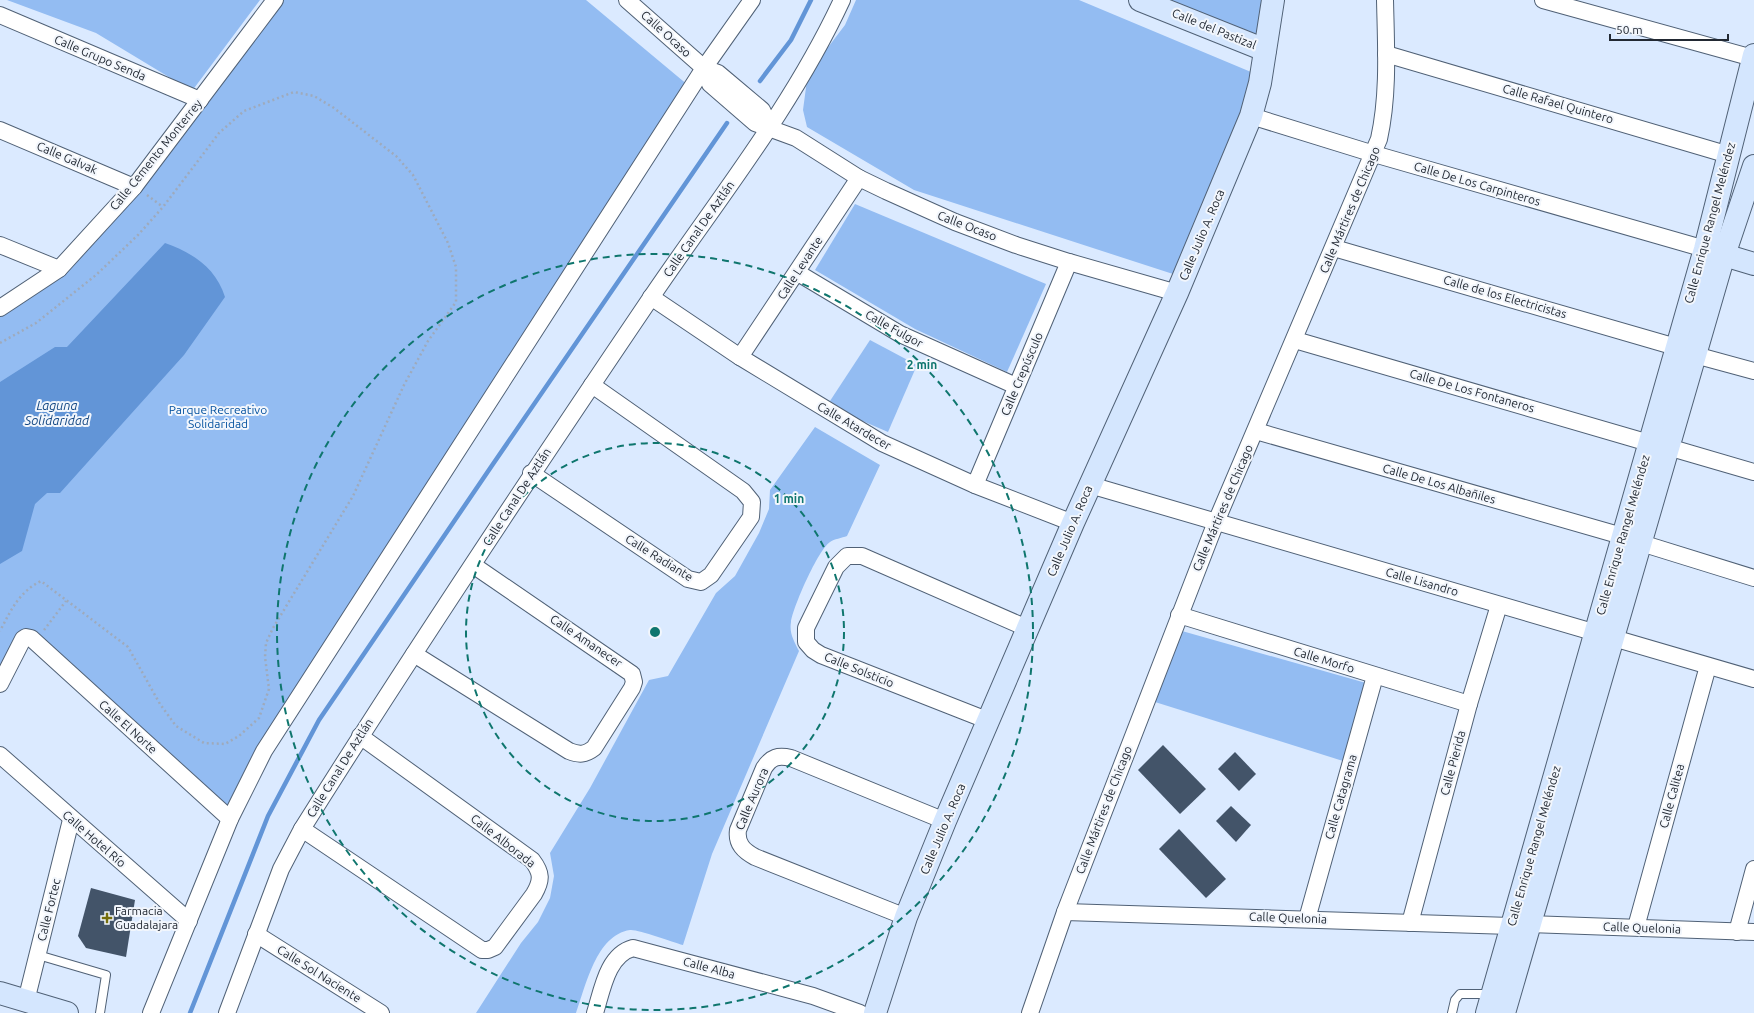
<svg xmlns="http://www.w3.org/2000/svg" width="1754" height="1013" font-family="Ubuntu,sans-serif">
<rect width="100%" height="100%" fill="#dbeaff"/>
<!-- green -->
<g fill="#93bcf2">
<polygon points="7,0 260,0 192,91 96,33"/>
<polygon points="278,0 586,0 689,86 230,819 22,639 0,689 0,308 59,269"/>
<polygon points="856,0 1079,0 1251,72 1243,118 1173,274 914,190 807,127 803,110 807,80 816,56 829,46 845,25"/>
<polygon points="1167,0 1264,0 1258,41"/>
<polygon points="855,204 1046,284 1007,372 915,329 815,270"/>
<polygon points="870,340 917,365 888,432 858,419 830,401"/>
<path d="M815,427L880,465L847,536C842,538 834,539 830,542C818,550 793,607 791,622C789,633 794,641 799,651L712,854L683,945C672,942 638,929 630,930C596,935 586,986 576,1013H476L521,943L538,922L550,898L554,876L550,853L590,788L649,680L668,676L716,593L735,576L759,533L769,509L770,490Z"/>
<polygon points="1182,631 1366,683 1343,761 1155,702"/>
</g>
<!-- water -->
<path fill="#6295d7" d="M165,243C193,253 216,268 225,297L184,355L60,493H47L35,504L22,551L0,564V382L55,347H67Z"/>
<g fill="none" stroke-linecap="round" stroke-linejoin="round">
<!-- stream -->
<g stroke="#6295d7" stroke-width="4.5">
<polyline points="760,81 791,40 811,0"/>
<polyline points="190,1013 268,816 319,720 493,464 727,123"/>
</g>
</g>
<!-- building -->
<g fill="#435469">
<polygon points="1163,745 1206,789 1180,814 1138,770"/>
<polygon points="1235,752 1256,774 1239,791 1218,769"/>
<polygon points="1231,806 1251,825 1236,842 1216,821"/>
<polygon points="1179,829 1226,879 1206,898 1159,849"/>
<polygon points="91,888 135,900 126,957 86,948 78,936"/>
</g>
<g fill="none" stroke-linecap="round" stroke-linejoin="round">
<!-- lane casing -->
<g stroke="#506176" stroke-width="10">
<g id="lane">
<polyline points="38,955 106,975 100,1013"/>
<polyline points="1452,1013 1455,1000 1460,994 1492,994"/>
</g>
</g>
<!-- street casing -->
<g stroke="#506176" stroke-width="18">
<g id="street">
<polyline points="627,0 704,68 718,73 762,110 770,127"/>
<polyline points="1543,0 1753,58"/>
<polyline points="0,15 200,100"/>
<polyline points="1386,54 1729,155"/>
<polyline points="704,68 710,84 755,123 796,138 859,178 886,191 955,222 1016,245 1069,262 1177,293"/>
<polyline points="1251,116 1374,154 1705,249"/>
<polyline points="0,130 134,187"/>
<polyline points="0,245 59,269"/>
<polyline points="1334,248 1676,347"/>
<polyline points="798,273 900,334 1016,386"/>
<polyline points="651,297 740,357 882,443 975,485 1073,523"/>
<polyline points="0,308 59,269 134,187 275,0"/>
<polyline points="1295,340 1649,443"/>
<polyline points="1695,355 1754,371"/>
<polyline points="740,357 859,178"/>
<polyline points="1256,431 1622,536"/>
<polyline points="1668,447 1754,472"/>
<polyline points="531,473 688,579 701,582 711,575 751,517 752,502 743,491 592,385"/>
<polyline points="975,485 1069,262"/>
<polyline points="1090,485 1754,679"/>
<polyline points="1641,543 1754,578"/>
<polyline points="1179,615 1469,704"/>
<path d="M414,654L569,751C579,755 585,755 594,748L632,688L634,682L632,674L473,565"/>
<polyline points="0,684 23,639 26,637 31,638 230,819"/>
<polyline points="989,721 821,655 813,650 806,642 806,628 836,567 847,556 862,556 1029,629"/>
<polyline points="0,755 189,921"/>
<path d="M302,829L482,950H488L495,947L534,894C542,880 542,873 532,860L360,736"/>
<polyline points="1065,912 1511,926"/>
<path d="M906,917L755,857C744,851 736,844 738,830L764,768C771,757 778,755 791,758L945,821"/>
<polyline points="1307,919 1375,676"/>
<polyline points="1410,923 1469,704 1499,605"/>
<polyline points="1529,924 1754,932"/>
<polyline points="1636,927 1708,666"/>
<polyline points="1737,932 1754,869"/>
<polyline points="256,934 381,1013"/>
<polyline points="26,1001 71,820"/>
<polyline points="151,1013 230,819 264,751 704,68 752,0"/>
<path d="M227,1013L281,869L302,829C413,652 529,478 646,305C713,205 791,110 842,0"/>
<path d="M595,1013C602,991 607,955 633,948L813,996L860,1013"/>
<path d="M1030,1013L1065,912L1216,522L1379,139C1389,94 1386,46 1385,0"/>
</g>
</g>
<!-- secondary casing -->
<g stroke="#506176" stroke-width="24">
<g id="secondary">
<polyline points="1140,0 1265,50"/>
<polyline points="1724,255 1754,264"/>
<polyline points="0,993 67,1013"/>
<polyline points="875,1013 906,917 945,821 1073,523 1177,293 1251,116 1260,83 1273,0"/>
<polyline points="1487,1013 1705,249 1754,55"/>
<polyline points="1504,1013 1724,255 1754,166"/>
</g>
</g>
<!-- path -->
<g stroke="#9eaabc" stroke-width="2.5" stroke-dasharray="2 3" stroke-linecap="butt">
<polyline points="147,195 163,207"/>
<path d="M0,343L36,323L96,275L138,235L163,207L219,133L244,111L294,92L314,96L334,108L396,156L413,175L448,243L456,267V302L428,341L404,385L353,496L273,628L266,643L265,657L269,689L259,718L239,736L225,744L204,743L176,726L160,704L128,647L41,581C19,592 11,610 0,631"/>
<polyline points="44,630 66,601"/>
</g>
<!-- lane -->
<use href="#lane" stroke="#fff" stroke-width="8"/>
<!-- street -->
<use href="#street" stroke="#fff" stroke-width="16"/>
<!-- secondary -->
<use href="#secondary" stroke="#d4e6fe" stroke-width="22"/>
</g>
<!-- distance rings -->
<g fill="none" stroke="#0f766e" stroke-width="2" stroke-dasharray="7 5">
<circle cx="655" cy="632" r="189"/>
<circle cx="655" cy="632" r="378"/>
</g>
<!-- markers -->
<path fill="#756e0c" stroke="#f2f6fc" stroke-width="1.5" d="M105 912h4v4h4v4h-4v4h-4v-4h-4v-4h4z"/>
<g text-anchor="middle" stroke-width="4" stroke-linejoin="round" paint-order="stroke">
<!-- street labels -->
<g font-size="12" fill="#222933" stroke="#f2f6fc">
<text transform="translate(1214 29) rotate(22)" y="4">Calle del Pastizal</text>
<text transform="translate(666 34) rotate(42)" y="4">Calle Ocaso</text>
<text transform="translate(100 58) rotate(23)" y="4">Calle Grupo Senda</text>
<text transform="translate(1558 104) rotate(16)" y="4">Calle Rafael Quintero</text>
<text transform="translate(156 155) rotate(-51)" y="4">Calle Cemento Monterrey</text>
<text transform="translate(67 158) rotate(23)" y="4">Calle Galvak</text>
<text transform="translate(1477 184) rotate(16)" y="4">Calle De Los Carpinteros</text>
<text transform="translate(1350 210) rotate(-67)" y="4">Calle Mártires de Chicago</text>
<text transform="translate(1710 223) rotate(-75)" y="4">Calle Enrique Rangel Meléndez</text>
<text transform="translate(967 226) rotate(21)" y="4">Calle Ocaso</text>
<text transform="translate(699 229) rotate(-55)" y="4">Calle Canal De Aztlán</text>
<text transform="translate(1202 235) rotate(-67)" y="4">Calle Julio A. Roca</text>
<text transform="translate(800 268) rotate(-57)" y="4">Calle Levante</text>
<text transform="translate(1505 297) rotate(16)" y="4">Calle de los Electricistas</text>
<text transform="translate(894 329) rotate(29)" y="4">Calle Fulgor</text>
<text transform="translate(1022 374) rotate(-67)" y="4">Calle Crepúsculo</text>
<text transform="translate(1472 391) rotate(16)" y="4">Calle De Los Fontaneros</text>
<text transform="translate(854 426) rotate(30)" y="4">Calle Atardecer</text>
<text transform="translate(1439 484) rotate(16)" y="4">Calle De Los Albañiles</text>
<text transform="translate(517 497) rotate(-57)" y="4">Calle Canal De Aztlán</text>
<text transform="translate(1223 508) rotate(-67)" y="4">Calle Mártires de Chicago</text>
<text transform="translate(1070 531) rotate(-67)" y="4">Calle Julio A. Roca</text>
<text transform="translate(1623 535) rotate(-74)" y="4">Calle Enrique Rangel Meléndez</text>
<text transform="translate(659 558) rotate(32)" y="4">Calle Radiante</text>
<text transform="translate(1422 582) rotate(16)" y="4">Calle Lisandro</text>
<text transform="translate(586 641) rotate(34)" y="4">Calle Amanecer</text>
<text transform="translate(1324 660) rotate(17)" y="4">Calle Morfo</text>
<text transform="translate(859 670) rotate(22)" y="4">Calle Solsticio</text>
<text transform="translate(128 727) rotate(42)" y="4">Calle El Norte</text>
<text transform="translate(1453 763) rotate(-75)" y="4">Calle Pierida</text>
<text transform="translate(340 768) rotate(-58)" y="4">Calle Canal De Aztlán</text>
<text transform="translate(1672 796) rotate(-75)" y="4">Calle Calitea</text>
<text transform="translate(1341 797) rotate(-74)" y="4">Calle Catagrama</text>
<text transform="translate(752 799) rotate(-67)" y="4">Calle Aurora</text>
<text transform="translate(1104 810) rotate(-69)" y="4">Calle Mártires de Chicago</text>
<text transform="translate(943 829) rotate(-67)" y="4">Calle Julio A. Roca</text>
<text transform="translate(94 839) rotate(41)" y="4">Calle Hotel Río</text>
<text transform="translate(503 841) rotate(38)" y="4">Calle Alborada</text>
<text transform="translate(1534 846) rotate(-74)" y="4">Calle Enrique Rangel Meléndez</text>
<text transform="translate(49 910) rotate(-76)" y="4">Calle Fortec</text>
<text transform="translate(1288 918) rotate(2)" y="4">Calle Quelonia</text>
<text transform="translate(1642 928) rotate(2)" y="4">Calle Quelonia</text>
<text transform="translate(709 968) rotate(15)" y="4">Calle Alba</text>
<text transform="translate(319 974) rotate(32)" y="4">Calle Sol Naciente</text>
</g>
<!-- park labels -->
<g font-size="12" fill="#02509e" stroke="#f2f6fc">
<text x="218" y="414">Parque Recreativo<tspan x="218" dy="14">Solidaridad</tspan></text>
</g>
<!-- poi labels -->
<g font-size="12" fill="#222933" stroke="#f2f6fc" text-anchor="start">
<text x="115" y="915">Farmacia<tspan x="115" dy="14">Guadalajara</tspan></text>
</g>
<!-- water labels -->
<g font-size="13" font-style="italic" fill="#134783" stroke="#f2f6fc">
<text x="57" y="410">Laguna<tspan x="57" dy="15">Solidaridad</tspan></text>
</g>
</g>
<circle cx="655" cy="632" r="6" fill="#0f766e" stroke="#f2f6fc" stroke-width="2"/>
<g font-size="12" text-anchor="middle" font-weight="bold" fill="#0f766e" stroke="#f2f6fc" stroke-width="4" stroke-linejoin="round" paint-order="stroke">
<text x="922" y="369">2 min</text>
<text x="789" y="503">1 min</text>
</g>
<!-- scale -->
<path d="M1610 34v6h118v-6" fill="none" stroke="#222933" stroke-width="2"/>
<text x="1616" y="34" font-size="12" fill="#222933" stroke="#f2f6fc" stroke-width="3" paint-order="stroke">50 m</text>
</svg>
